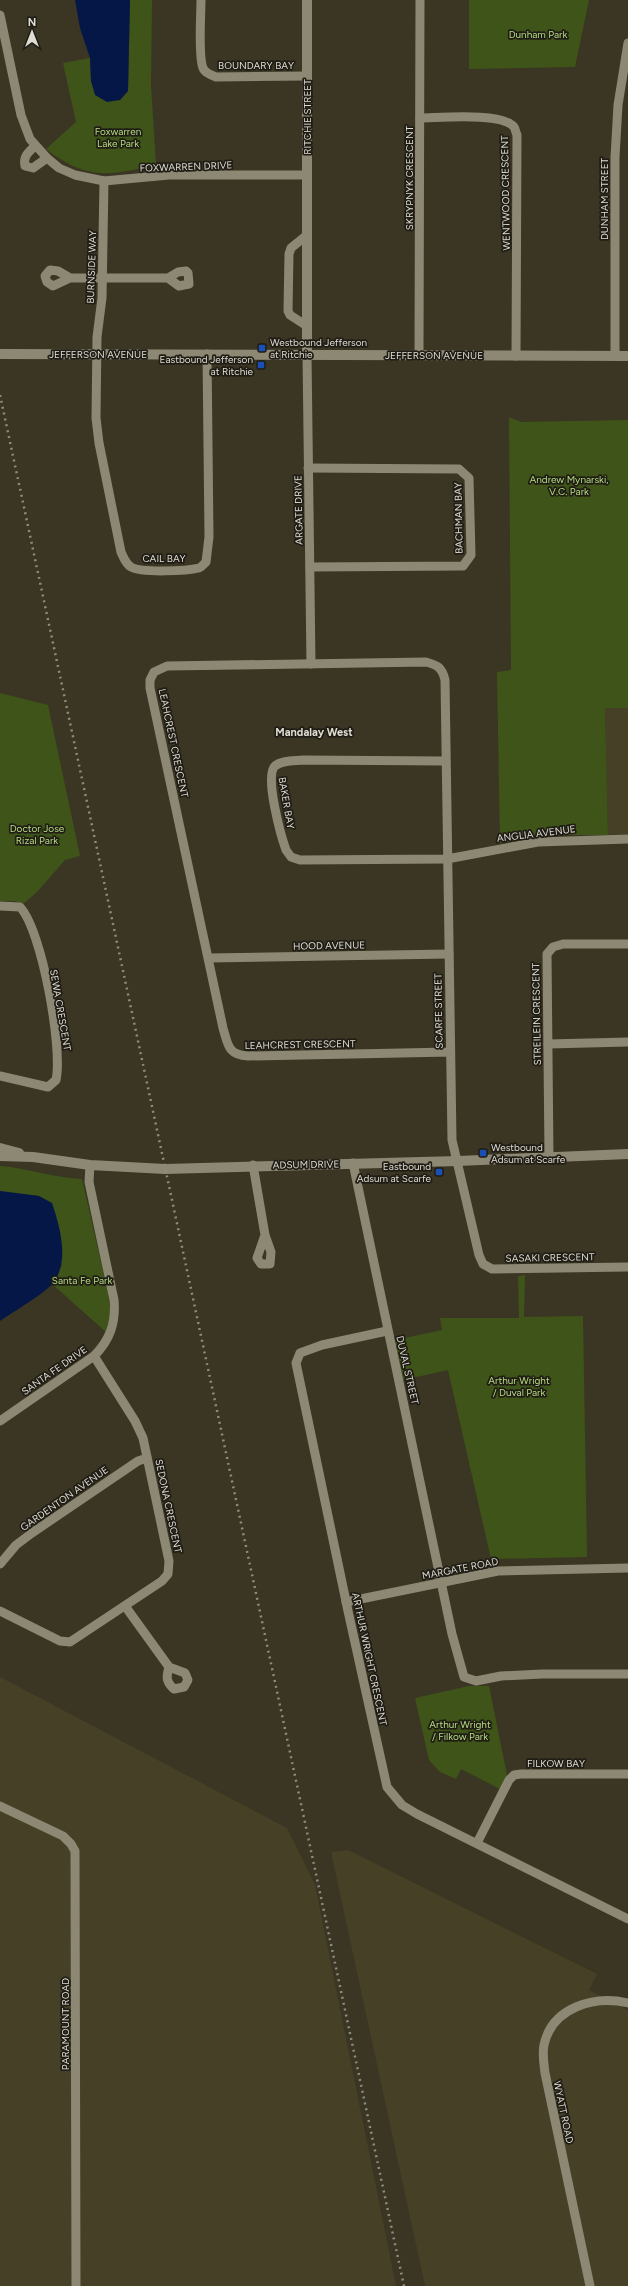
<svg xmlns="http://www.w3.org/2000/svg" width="628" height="2286" font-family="Figtree,sans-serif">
<rect width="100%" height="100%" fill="#3a3623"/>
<!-- built -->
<g fill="#464027">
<polygon points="605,708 628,708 628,834 608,835"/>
<polygon points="0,1677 287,1828 315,1885 396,2286 0,2286"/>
<polygon points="348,1850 597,1974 589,1990 628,2010 628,2286 425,2286 331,1852"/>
</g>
<!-- green -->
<g fill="#3f5419">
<path d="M130,0H152L151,86L156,165C109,176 86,180 46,149L76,122L63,63L90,58L91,81L120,100L128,91Z"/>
<polygon points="469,0 589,0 575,67 469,69"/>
<polygon points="509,417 521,422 628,420 628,708 605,708 608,835 556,835 500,843 497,672 511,670"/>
<polygon points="0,693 48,705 80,856 65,860 37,892 23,904 15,901 0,901"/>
<path d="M0,1166C28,1168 54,1178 82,1179L108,1293L110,1314L106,1332L52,1284L62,1265L39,1196L0,1191Z"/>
<polygon points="525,1275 524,1317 583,1316 587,1557 491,1559 448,1370 403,1380 395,1340 442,1330 440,1318 519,1318 518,1276"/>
<polygon points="469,1686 489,1686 507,1775 500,1789 461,1769 456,1779 440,1772 429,1760 415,1698"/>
</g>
<!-- water -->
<g fill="#051747">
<polygon points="75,0 130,0 128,91 120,100 107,102 95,95 91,81 90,58 80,28"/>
<path d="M0,1191L39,1196L52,1203C60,1227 70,1261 53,1283C44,1294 13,1312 0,1321Z"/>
</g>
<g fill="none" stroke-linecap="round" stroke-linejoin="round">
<!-- minor -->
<g stroke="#8d8873" stroke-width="9">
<path d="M201,0C201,15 198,56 203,68C205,73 211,75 216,77L307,76"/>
<polyline points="0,15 21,115 30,139 47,158 59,168 75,175 104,181 169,175 307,175"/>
<path d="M420,118C439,118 502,112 514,127C515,128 516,133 517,135L516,356"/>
<path d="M35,146C28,153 23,156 25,166L33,168L47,158"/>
<path d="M104,181L102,298L97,337L96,418L99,443L121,552C124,558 125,563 131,567C141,573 187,571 199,568C202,567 204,564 206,562L209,537L207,354"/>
<polyline points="307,235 291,248 289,254 288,311 290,315 307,326"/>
<polyline points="70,278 58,271 50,270 45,276 47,282 53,286 70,278 168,278 178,272 186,271 188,273 189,284 179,286 168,278"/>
<polyline points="307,355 311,664"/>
<polyline points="419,355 420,0"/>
<polyline points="615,356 615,157 618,105 628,43"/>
<polyline points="308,468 459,469 469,478 471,555 463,566 310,567"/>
<path d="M445,761L303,760C294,761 282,760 275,766C264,775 281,836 286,850L291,857L300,860L447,859L538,842L628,839"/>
<path d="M0,906L20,907C42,930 63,1049 56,1080L48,1087L0,1076"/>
<polyline points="209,958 449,954"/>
<polyline points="548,1044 628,1042"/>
<path d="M450,1052L248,1056C228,1055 228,1045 223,1028L150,688V680L154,672L167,666L426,662C437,665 442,667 445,680L452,1140L479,1255L483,1264L492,1269L628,1267"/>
<polyline points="549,1157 547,954 553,947 563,944 628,944"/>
<polyline points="353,1163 452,1634 464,1677 476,1681 501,1676 542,1674 628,1674"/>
<polyline points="253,1165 265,1235 271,1252 270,1264 261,1264 257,1258 265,1235"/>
<polyline points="387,1331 322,1345 300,1353 296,1363 348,1611 387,1787 402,1805 417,1814 628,1919"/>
<path d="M0,1421L94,1356C110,1340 116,1323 114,1300L89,1182L90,1165"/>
<polyline points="0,1564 16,1545 32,1533 138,1461 147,1458"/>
<polyline points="346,1602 498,1571 628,1568"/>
<path d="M125,1606L169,1667L185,1673L188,1680L184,1687L174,1689C166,1682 166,1677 169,1667"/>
<polyline points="0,1611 60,1641 70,1642 162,1581 168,1574 169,1561 143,1438 135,1421 94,1356"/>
<polyline points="0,1806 63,1836 71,1844 75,1851 76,2286"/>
<polyline points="477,1843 509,1780 514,1775 521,1774 628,1774"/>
<path d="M590,2286L545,2073C544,2064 542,2054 544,2045C552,2007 595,1995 628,2003"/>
</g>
<!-- tertiary -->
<g stroke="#8d8873" stroke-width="10">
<polyline points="0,354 628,356"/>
<polyline points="307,355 307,0"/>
<polyline points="0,1148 19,1153"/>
<polyline points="0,1156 33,1157 90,1165 165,1169 458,1161 628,1154"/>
</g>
<!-- rail -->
<polyline stroke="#8f8b7c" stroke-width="2.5" stroke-dasharray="2 4" stroke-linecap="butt" points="0,395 404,2286"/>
</g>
<!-- markers -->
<g fill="#1a4fb4" stroke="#1f1d15" stroke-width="1.5">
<rect x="258" y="344" width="8" height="8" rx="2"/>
<rect x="257" y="361" width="8" height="8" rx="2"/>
<rect x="479" y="1149" width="8" height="8" rx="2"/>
<rect x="435" y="1168" width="8" height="8" rx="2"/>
</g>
<g text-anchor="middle" stroke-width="3.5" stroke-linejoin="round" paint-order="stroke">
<!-- park labels -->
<g font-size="10" fill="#b6db81" stroke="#1f1d15">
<text x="538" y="38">Dunham Park</text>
<text x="118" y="135">Foxwarren<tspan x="118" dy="12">Lake Park</tspan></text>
<text x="569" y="483">Andrew Mynarski,<tspan x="569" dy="12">V.C. Park</tspan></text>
<text x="37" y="832">Doctor Jose<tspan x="37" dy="12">Rizal Park</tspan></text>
<text x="82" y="1284">Santa Fe Park</text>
<text x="519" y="1384">Arthur Wright<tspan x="519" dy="12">/ Duval Park</tspan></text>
<text x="460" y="1728">Arthur Wright<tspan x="460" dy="12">/ Filkow Park</tspan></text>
</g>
<!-- street labels -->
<g font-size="10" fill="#dfdcd1" stroke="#1f1d15">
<text x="256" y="69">BOUNDARY BAY</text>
<text transform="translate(307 117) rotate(-90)" y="4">RITCHIE STREET</text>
<text transform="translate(186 166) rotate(-2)" y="4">FOXWARREN DRIVE</text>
<text transform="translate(409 178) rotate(-90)" y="4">SKRYPNYK CRESCENT</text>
<text transform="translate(505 193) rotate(-91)" y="4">WENTWOOD CRESCENT</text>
<text transform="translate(604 199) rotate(-90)" y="4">DUNHAM STREET</text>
<text transform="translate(91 267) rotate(-88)" y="4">BURNSIDE WAY</text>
<text x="98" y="358">JEFFERSON AVENUE</text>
<text x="434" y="359">JEFFERSON AVENUE</text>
<text transform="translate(298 510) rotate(-91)" y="4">ARGATE DRIVE</text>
<text transform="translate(458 518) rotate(-91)" y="4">BACHMAN BAY</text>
<text x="164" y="562">CAIL BAY</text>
<text transform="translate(174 743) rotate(78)" y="4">LEAHCREST CRESCENT</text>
<text transform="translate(287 803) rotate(80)" y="4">BAKER BAY</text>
<text transform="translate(536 833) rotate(-7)" y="4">ANGLIA AVENUE</text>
<text transform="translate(329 945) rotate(-1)" y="4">HOOD AVENUE</text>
<text transform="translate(61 1010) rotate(80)" y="4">SEWA CRESCENT</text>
<text transform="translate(438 1011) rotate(-91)" y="4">SCARFE STREET</text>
<text transform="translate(536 1014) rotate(-91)" y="4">STREILEIN CRESCENT</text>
<text transform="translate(300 1044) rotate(-1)" y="4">LEAHCREST CRESCENT</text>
<text transform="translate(306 1164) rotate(-1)" y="4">ADSUM DRIVE</text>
<text transform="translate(550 1257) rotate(-1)" y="4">SASAKI CRESCENT</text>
<text transform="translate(54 1370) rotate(-35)" y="4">SANTA FE DRIVE</text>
<text transform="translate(408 1370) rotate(77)" y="4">DUVAL STREET</text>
<text transform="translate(64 1498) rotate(-35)" y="4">GARDENTON AVENUE</text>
<text transform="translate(169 1506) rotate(78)" y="4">SEDONA CRESCENT</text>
<text transform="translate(460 1568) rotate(-11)" y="4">MARGATE ROAD</text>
<text transform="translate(370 1659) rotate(78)" y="4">ARTHUR WRIGHT CRESCENT</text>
<text x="556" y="1767">FILKOW BAY</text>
<text transform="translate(65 2024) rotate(-90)" y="4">PARAMOUNT ROAD</text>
<text transform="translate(564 2112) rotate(78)" y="4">WYATT ROAD</text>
</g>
<!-- poi labels -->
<g font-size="10" fill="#dfdcd1" stroke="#1f1d15" text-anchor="start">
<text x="270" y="346">Westbound Jefferson<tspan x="270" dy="12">at Ritchie</tspan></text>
<text x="253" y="363" text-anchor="end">Eastbound Jefferson<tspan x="253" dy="12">at Ritchie</tspan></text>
<text x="491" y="1151">Westbound<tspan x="491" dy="12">Adsum at Scarfe</tspan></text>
<text x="431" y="1170" text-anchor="end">Eastbound<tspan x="431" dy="12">Adsum at Scarfe</tspan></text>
</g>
<!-- neighbourhood labels -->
<g font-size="11" font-weight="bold" fill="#dfdcd1" stroke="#1f1d15">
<text x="314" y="736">Mandalay West</text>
</g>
</g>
<!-- north arrow -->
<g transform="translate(32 32)" stroke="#1f1d15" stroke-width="3" paint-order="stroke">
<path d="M0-3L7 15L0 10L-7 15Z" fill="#dfdcd1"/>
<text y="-6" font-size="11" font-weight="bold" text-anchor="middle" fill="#dfdcd1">N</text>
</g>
</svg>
